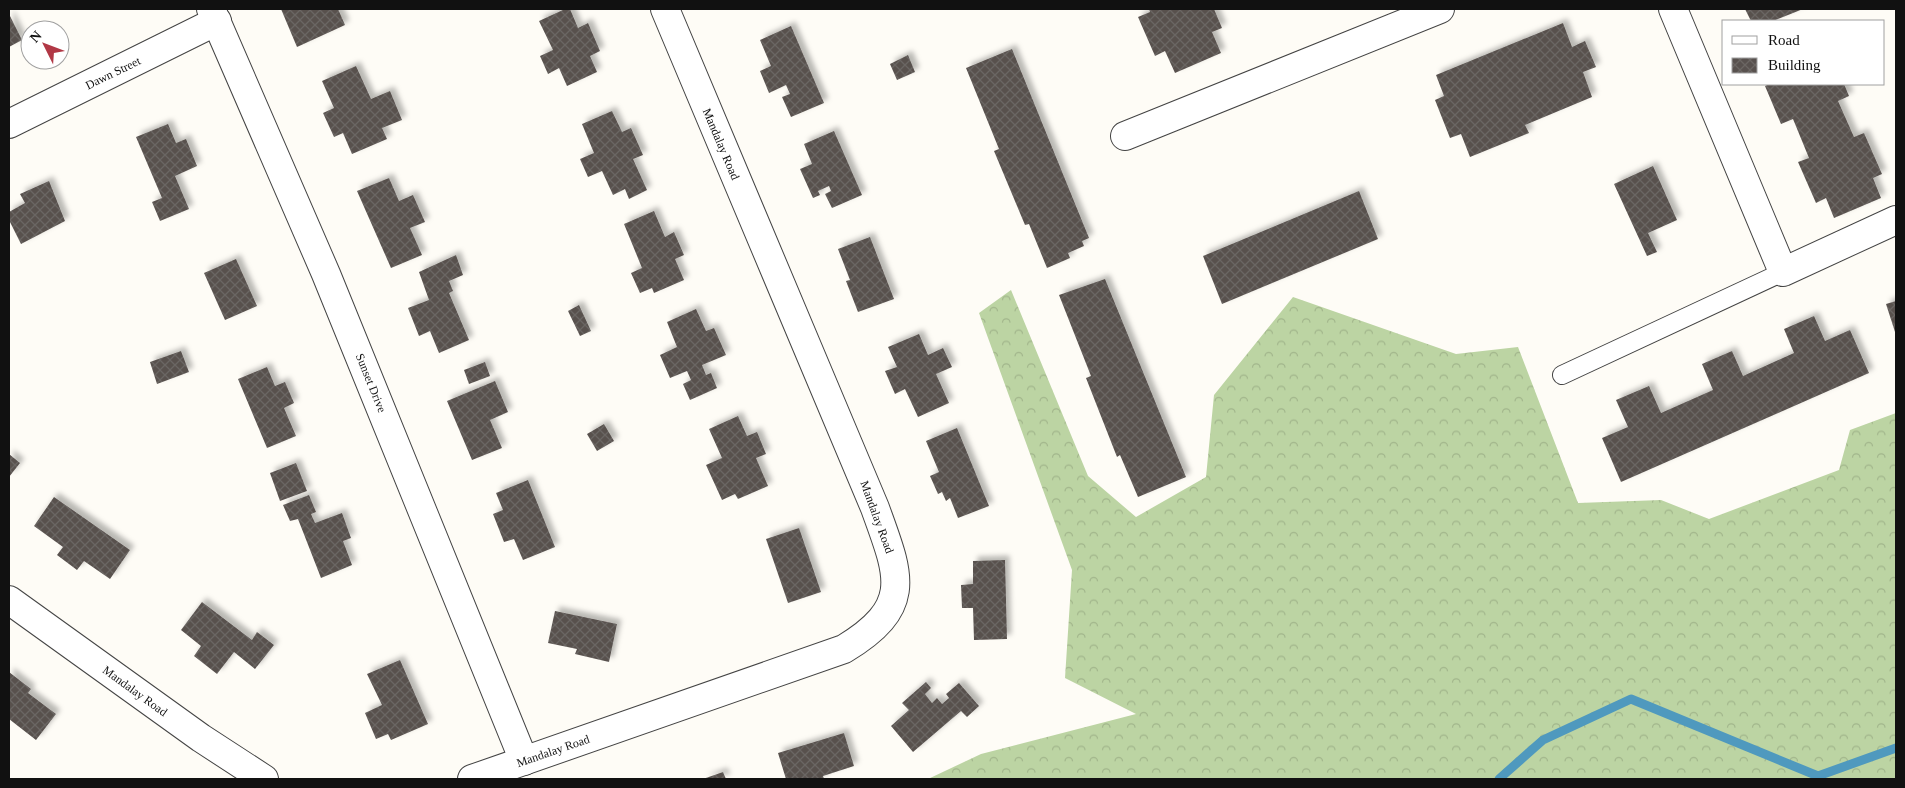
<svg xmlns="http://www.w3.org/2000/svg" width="1905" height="788" font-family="Georgia,serif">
<defs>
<pattern id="forest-crowns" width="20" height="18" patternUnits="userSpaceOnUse" patternTransform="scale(1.25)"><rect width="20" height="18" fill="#bcd4a3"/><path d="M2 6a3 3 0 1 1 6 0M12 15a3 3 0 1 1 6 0" fill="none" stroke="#a1b58b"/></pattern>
<pattern id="building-cross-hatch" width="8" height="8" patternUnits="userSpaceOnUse" patternTransform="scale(1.25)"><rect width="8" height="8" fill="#58514e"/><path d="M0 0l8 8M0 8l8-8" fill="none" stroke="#6b6663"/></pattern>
<filter id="shadow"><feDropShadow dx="4.5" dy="-4.5" stdDeviation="2.5" flood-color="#0004"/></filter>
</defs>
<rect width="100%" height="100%" fill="#fefcf6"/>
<!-- forest -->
<polygon fill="url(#forest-crowns)" points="1011,290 1088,476 1136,517 1206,477 1214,395 1293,297 1456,354 1518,347 1578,503 1661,500 1709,519 1839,470 1850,430 1896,413 1896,779 928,779 981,754 1136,714 1065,678 1072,570 979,313"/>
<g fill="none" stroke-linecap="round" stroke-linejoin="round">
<!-- stream -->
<polyline stroke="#4f99be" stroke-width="9" points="1499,779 1543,740 1631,699 1818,776 1896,748"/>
</g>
<!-- building -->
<g fill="url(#building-cross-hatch)" filter="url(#shadow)">
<polygon points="281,9 338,9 345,25 297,47"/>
<polygon points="565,9 570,9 578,28 588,23 600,51 590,56 597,72 567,86 559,68 548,74 540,56 553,50 539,21"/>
<polygon points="1149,9 1214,9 1222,28 1212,32 1221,53 1175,73 1165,51 1155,56 1138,17 1150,12"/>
<polygon points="1745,9 1803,9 1773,21 1751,21"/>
<polygon points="9,14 22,40 9,47"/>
<polygon points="1563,23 1572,47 1585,41 1596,67 1583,72 1592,97 1525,125 1529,133 1470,157 1461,134 1450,138 1435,100 1444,96 1436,75"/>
<polygon points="791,26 824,103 791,117 782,97 790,94 786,85 769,93 760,71 771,66 760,40"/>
<polygon points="1012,49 1089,238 1082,241 1084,246 1068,253 1070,258 1047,268 1029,224 1025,225 994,151 999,149 966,68"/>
<polygon points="908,55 915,72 897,80 890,64"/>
<polygon points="356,66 371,99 390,91 402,120 382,128 387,139 352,154 343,133 334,137 323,113 334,108 322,81"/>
<polygon points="1769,84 1844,84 1849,96 1838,101 1854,137 1864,133 1882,174 1873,178 1881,198 1834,218 1826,198 1816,203 1798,162 1809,158 1793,119 1781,124 1765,86"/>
<polygon points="612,111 622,132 631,128 643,155 633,159 647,190 629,199 625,189 613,195 602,171 588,177 580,159 594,153 582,124"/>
<polygon points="168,124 176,143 186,139 197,166 175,176 189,209 160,221 152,202 162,198 136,137"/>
<polygon points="834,131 862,195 832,208 825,194 831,191 829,186 818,191 820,195 813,198 800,169 812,164 804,144"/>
<polygon points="1653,166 1677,220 1648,233 1657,252 1647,256 1614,184"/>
<polygon points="389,178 399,201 413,195 425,222 410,228 422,255 391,268 357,191"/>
<polygon points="49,181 65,221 21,244 9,220 9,212 25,203 20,194"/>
<polygon points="1359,191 1378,239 1222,304 1203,256"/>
<polygon points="654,211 665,237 674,232 684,255 675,259 684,280 654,293 652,288 640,293 631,273 642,268 624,224"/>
<polygon points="870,237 894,299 858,312 846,281 850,280 838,249"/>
<polygon points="456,255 463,275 449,281 453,291 449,293 469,340 439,353 430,331 419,336 408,308 429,300 419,272"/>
<polygon points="236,259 257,306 225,320 204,273"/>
<polygon points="1105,279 1186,477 1138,497 1120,455 1117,457 1086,378 1091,376 1059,295"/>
<polygon points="1896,301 1896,335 1886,304"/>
<polygon points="579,305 591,331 580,336 568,311"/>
<polygon points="696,309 706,331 714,328 726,355 702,365 706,375 711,373 717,388 690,400 683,384 691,380 687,371 670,378 660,355 677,347 667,322"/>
<polygon points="1814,316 1825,341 1850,330 1869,373 1621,482 1602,438 1628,427 1616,400 1649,386 1661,413 1713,390 1702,364 1732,351 1743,376 1794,353 1784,329"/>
<polygon points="919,334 928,355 943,348 952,367 936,374 949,403 918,417 905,389 895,394 885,371 897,367 888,347"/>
<polygon points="181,351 189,372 157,384 150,362"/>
<polygon points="485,362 490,376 469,384 464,370"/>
<polygon points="267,367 275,386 285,382 294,403 284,408 296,436 267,448 238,379"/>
<polygon points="495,381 508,412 490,420 502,448 472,460 447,401"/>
<polygon points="738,416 747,436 757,432 766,454 756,458 768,486 738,499 735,494 722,500 706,465 722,458 709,429"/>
<polygon points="604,424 614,441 597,451 587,434"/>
<polygon points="957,428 989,506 958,518 950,498 946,501 942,492 938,494 930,476 939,472 926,441"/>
<polygon points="9,454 20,463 9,477"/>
<polygon points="296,463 307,491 280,501 270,473"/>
<polygon points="528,480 555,547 523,560 514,539 504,542 493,514 503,510 496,493"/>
<polygon points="309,495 316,512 311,514 315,523 342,513 351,538 343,541 352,565 321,578 298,519 290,521 283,505"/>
<polygon points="54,497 130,550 110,579 84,561 77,570 57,555 63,547 34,526"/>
<polygon points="799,528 821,592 788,603 766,539"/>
<polygon points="1005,560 1007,639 974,640 973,608 962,608 961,585 973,584 973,561"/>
<polygon points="202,602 252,640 257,632 274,645 255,669 234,652 217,674 194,656 201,646 181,630"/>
<polygon points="555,611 617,624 609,662 575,654 577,649 548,643"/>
<polygon points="400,660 428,724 391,740 388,734 376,739 365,713 382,705 367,674"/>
<polygon points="9,672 31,689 28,693 56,714 36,740 9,719"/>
<polygon points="926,682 931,688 925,694 932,703 937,698 942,704 949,698 946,694 959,683 979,706 967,717 961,711 913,752 891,726 909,710 902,703"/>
<polygon points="844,733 854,766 823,776 824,779 786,779 778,753"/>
<polygon points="723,772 726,779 703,779"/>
</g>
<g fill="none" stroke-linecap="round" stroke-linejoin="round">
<!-- lane casing -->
<g stroke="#444" stroke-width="20">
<polyline id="lane" points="1562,375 1783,272"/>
</g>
<!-- street casing -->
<g stroke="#444" stroke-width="30">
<g id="street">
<polyline points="211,9 326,274 524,761"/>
<polyline points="1673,9 1783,272 1896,220"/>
<polyline points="9,124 217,21"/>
<polyline points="1125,136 1440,9"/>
<polyline points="9,600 201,738 264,779"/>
<path d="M472,779L844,649C915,606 899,575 875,508L665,9"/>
</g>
</g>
<!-- lane -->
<use href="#lane" stroke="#fff" stroke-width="18"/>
<!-- street -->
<use href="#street" stroke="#fff" stroke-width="28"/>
</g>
<g text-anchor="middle" stroke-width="5" stroke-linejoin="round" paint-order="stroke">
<!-- street labels -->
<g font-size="12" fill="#111" stroke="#fff">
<text transform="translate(113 73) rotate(-26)" y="4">Dawn Street</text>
<text transform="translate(721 144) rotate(67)" y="4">Mandalay Road</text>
<text transform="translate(371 383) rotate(68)" y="4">Sunset Drive</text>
<text transform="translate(877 517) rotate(70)" y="4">Mandalay Road</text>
<text transform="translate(135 691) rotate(36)" y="4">Mandalay Road</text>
<text transform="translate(553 751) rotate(-19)" y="4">Mandalay Road</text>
</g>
</g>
<!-- border -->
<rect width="1905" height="788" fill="none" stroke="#111111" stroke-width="20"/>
<!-- legend -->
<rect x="1722" y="20" width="162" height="65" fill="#ffffff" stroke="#a0a0a0"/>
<rect x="1732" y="36" width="25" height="8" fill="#ffffff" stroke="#a0a0a0"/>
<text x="1768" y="45" font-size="15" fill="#111111">Road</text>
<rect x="1732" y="58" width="25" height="15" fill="url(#building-cross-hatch)" stroke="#a0a0a0"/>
<text x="1768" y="70" font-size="15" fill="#111111">Building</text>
<!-- north arrow -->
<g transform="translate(45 45) rotate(312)"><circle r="24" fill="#ffffff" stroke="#a0a0a0"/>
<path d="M0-4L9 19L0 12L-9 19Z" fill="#b13845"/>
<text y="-8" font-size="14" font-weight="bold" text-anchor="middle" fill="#111111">N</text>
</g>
</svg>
